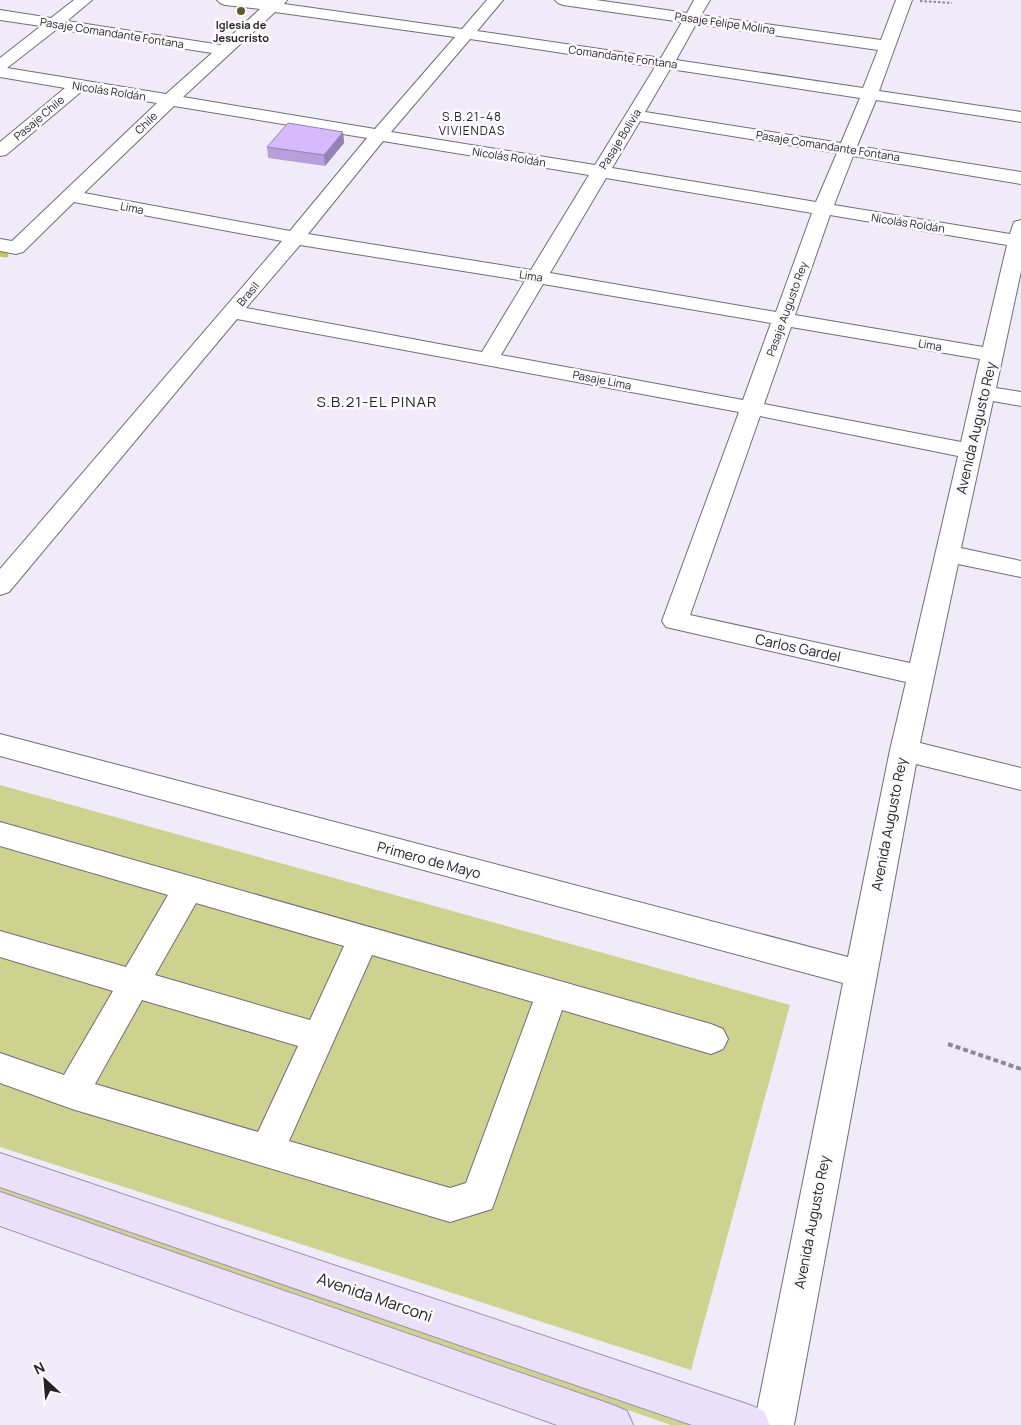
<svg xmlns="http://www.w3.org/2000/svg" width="1021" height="1425" font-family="Manrope,sans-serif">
<rect width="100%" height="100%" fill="#f0ebf8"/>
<!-- green -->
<g fill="#cdd28f">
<polygon points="0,785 790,1005 691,1370 0,1147"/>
<polygon points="0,1182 698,1425 671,1425 0,1191"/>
</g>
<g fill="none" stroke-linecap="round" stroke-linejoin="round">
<!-- stream -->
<polyline stroke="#c0c55f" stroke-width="5" points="0,254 6,255"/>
<!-- minor casing -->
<g stroke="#726d79" stroke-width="2">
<g id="minor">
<path d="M74,0H92L67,21L221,45L260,9L225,5L220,3L217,0H287L284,4L462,29L487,0H503L477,31L661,58L682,22L563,5L558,3L555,0H596L687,13L694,0H710L701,15L881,40L896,0H912L879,91L1021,112V122L876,100L857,146L1021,172V184L853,156L834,205L1010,234L1014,222L1021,220V271L996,388L1021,392V406L993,401L961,548L1021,561V577L958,564L920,743L1021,768V790L916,764L794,1425H754L843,983L0,756V734L848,957L890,750L906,682L666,627L662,621L739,412L237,319L9,592L0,595V569L282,241L74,202L23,252L16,254L0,251V239L12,241L157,103L82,91L6,155L0,156V142L65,88L0,77V58L41,26L0,20V10L51,18ZM275,12L455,37L375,129L183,97ZM696,24L878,50L863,88L676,60ZM57,29L212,53L166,94L7,68ZM470,39L655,67L595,165L391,132ZM670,69L860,98L841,143L645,112ZM174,106L367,138L290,231L84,193ZM640,121L837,153L816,202L612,168ZM383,141L589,175L531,270L308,234ZM606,178L812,213L776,312L550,273ZM830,215L1007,245L983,347L795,315ZM300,245L525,281L482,352L246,308ZM543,284L771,323L743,400L501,355ZM791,327L980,359L961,442L764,404ZM760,416L958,456L910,663L690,615Z"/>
<path d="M0,822L711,1024L723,1029L728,1039L723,1049L711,1054L562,1010L492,1209L450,1222L72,1109L0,1083V1053L64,1075L113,991L0,957V931L126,967L168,895L0,846ZM196,903L344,946L310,1020L155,975ZM372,955L533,1002L466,1183L450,1188L289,1141ZM142,1000L298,1046L258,1132L95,1084Z"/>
</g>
</g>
<!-- major casing -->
<g stroke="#9d91af" stroke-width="2">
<g id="major">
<polygon points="0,1153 750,1405 764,1411 770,1425 692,1425 0,1187"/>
<polygon points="0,1192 613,1405 627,1411 633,1425 557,1425 0,1226"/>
</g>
</g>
<!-- path-far1 -->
<polyline stroke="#8c8992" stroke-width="2" stroke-dasharray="2.5 2" stroke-linecap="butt" points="920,1 952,3"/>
<!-- path -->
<polyline stroke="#8c8992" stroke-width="4" stroke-dasharray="5 3" stroke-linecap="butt" points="948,1044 1021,1069"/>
<!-- minor -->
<use href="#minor" fill="#fff" fill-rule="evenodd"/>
<!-- major -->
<use href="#major" fill="#ebe0fa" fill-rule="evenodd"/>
</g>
<!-- wall -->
<polygon fill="#b99fda" points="343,132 344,143 325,166 268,158 267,147"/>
<!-- shaded-wall -->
<polygon fill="#9682b2" points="343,132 344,143 325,166 324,155"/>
<!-- building -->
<polygon fill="#d7b9fe" stroke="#9682b2" points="288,123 343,132 324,155 267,147"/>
<!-- markers -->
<circle fill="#5a5c2a" stroke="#fbfafd" stroke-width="2" cx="241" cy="11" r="5"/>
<g text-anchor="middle" stroke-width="5" stroke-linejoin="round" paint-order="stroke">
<!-- far-street labels -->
<g font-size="11" fill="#252328" stroke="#fbfafd">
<text transform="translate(725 23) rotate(8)" y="4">Pasaje Felipe Molina</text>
<text transform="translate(112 33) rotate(9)" y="4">Pasaje Comandante Fontana</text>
<text transform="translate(623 57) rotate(8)" y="4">Comandante Fontana</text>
<text transform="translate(109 91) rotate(9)" y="4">Nicolás Roldán</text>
<text transform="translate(39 118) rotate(-40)" y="4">Pasaje Chile</text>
<text transform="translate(146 123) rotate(-44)" y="4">Chile</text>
<text transform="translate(620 139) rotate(-58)" y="4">Pasaje Bolivia</text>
<text transform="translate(828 146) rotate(9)" y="4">Pasaje Comandante Fontana</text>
<text transform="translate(509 157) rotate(9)" y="4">Nicolás Roldán</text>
<text transform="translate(132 208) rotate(11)" y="4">Lima</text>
<text transform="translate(908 223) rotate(9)" y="4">Nicolás Roldán</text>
<text transform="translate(531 276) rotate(9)" y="4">Lima</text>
<text transform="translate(248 294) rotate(-50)" y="4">Brasil</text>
<text transform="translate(787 309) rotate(-70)" y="4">Pasaje Augusto Rey</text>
<text transform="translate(930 345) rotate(10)" y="4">Lima</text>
<text transform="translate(602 380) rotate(11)" y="4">Pasaje Lima</text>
</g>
<!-- far-poi labels -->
<g font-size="11" font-weight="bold" fill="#252328" stroke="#fbfafd">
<text x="241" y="29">Iglesia de<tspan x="241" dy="13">Jesucristo</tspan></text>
</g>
<!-- far-neighbourhood labels -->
<g font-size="12" letter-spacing="1" fill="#252328" stroke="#fbfafd">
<text x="472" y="121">S.B.21-48<tspan x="472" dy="14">VIVIENDAS</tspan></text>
</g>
<!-- street labels -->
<g font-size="14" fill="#252328" stroke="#fbfafd">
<text transform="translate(976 428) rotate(-77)" y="5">Avenida Augusto Rey</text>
<text transform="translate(798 648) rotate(12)" y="5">Carlos Gardel</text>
<text transform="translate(889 824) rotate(-79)" y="5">Avenida Augusto Rey</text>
<text transform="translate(429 860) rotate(15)" y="5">Primero de Mayo</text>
<text transform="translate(812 1222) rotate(-79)" y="5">Avenida Augusto Rey</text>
</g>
<!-- neighbourhood labels -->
<g font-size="15" letter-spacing="1" fill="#252328" stroke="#fbfafd">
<text x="377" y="407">S.B.21-EL PINAR</text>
</g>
<!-- near-street labels -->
<g font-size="16" fill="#252328" stroke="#fbfafd">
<text transform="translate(375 1297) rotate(19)" y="6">Avenida Marconi</text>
</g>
</g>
<!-- north arrow -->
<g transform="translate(45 1380) rotate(334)" stroke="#fbfafd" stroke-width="4" paint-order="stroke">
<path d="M0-4L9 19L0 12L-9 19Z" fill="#252328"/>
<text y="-8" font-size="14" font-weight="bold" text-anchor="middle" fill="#252328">N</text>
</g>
</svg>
